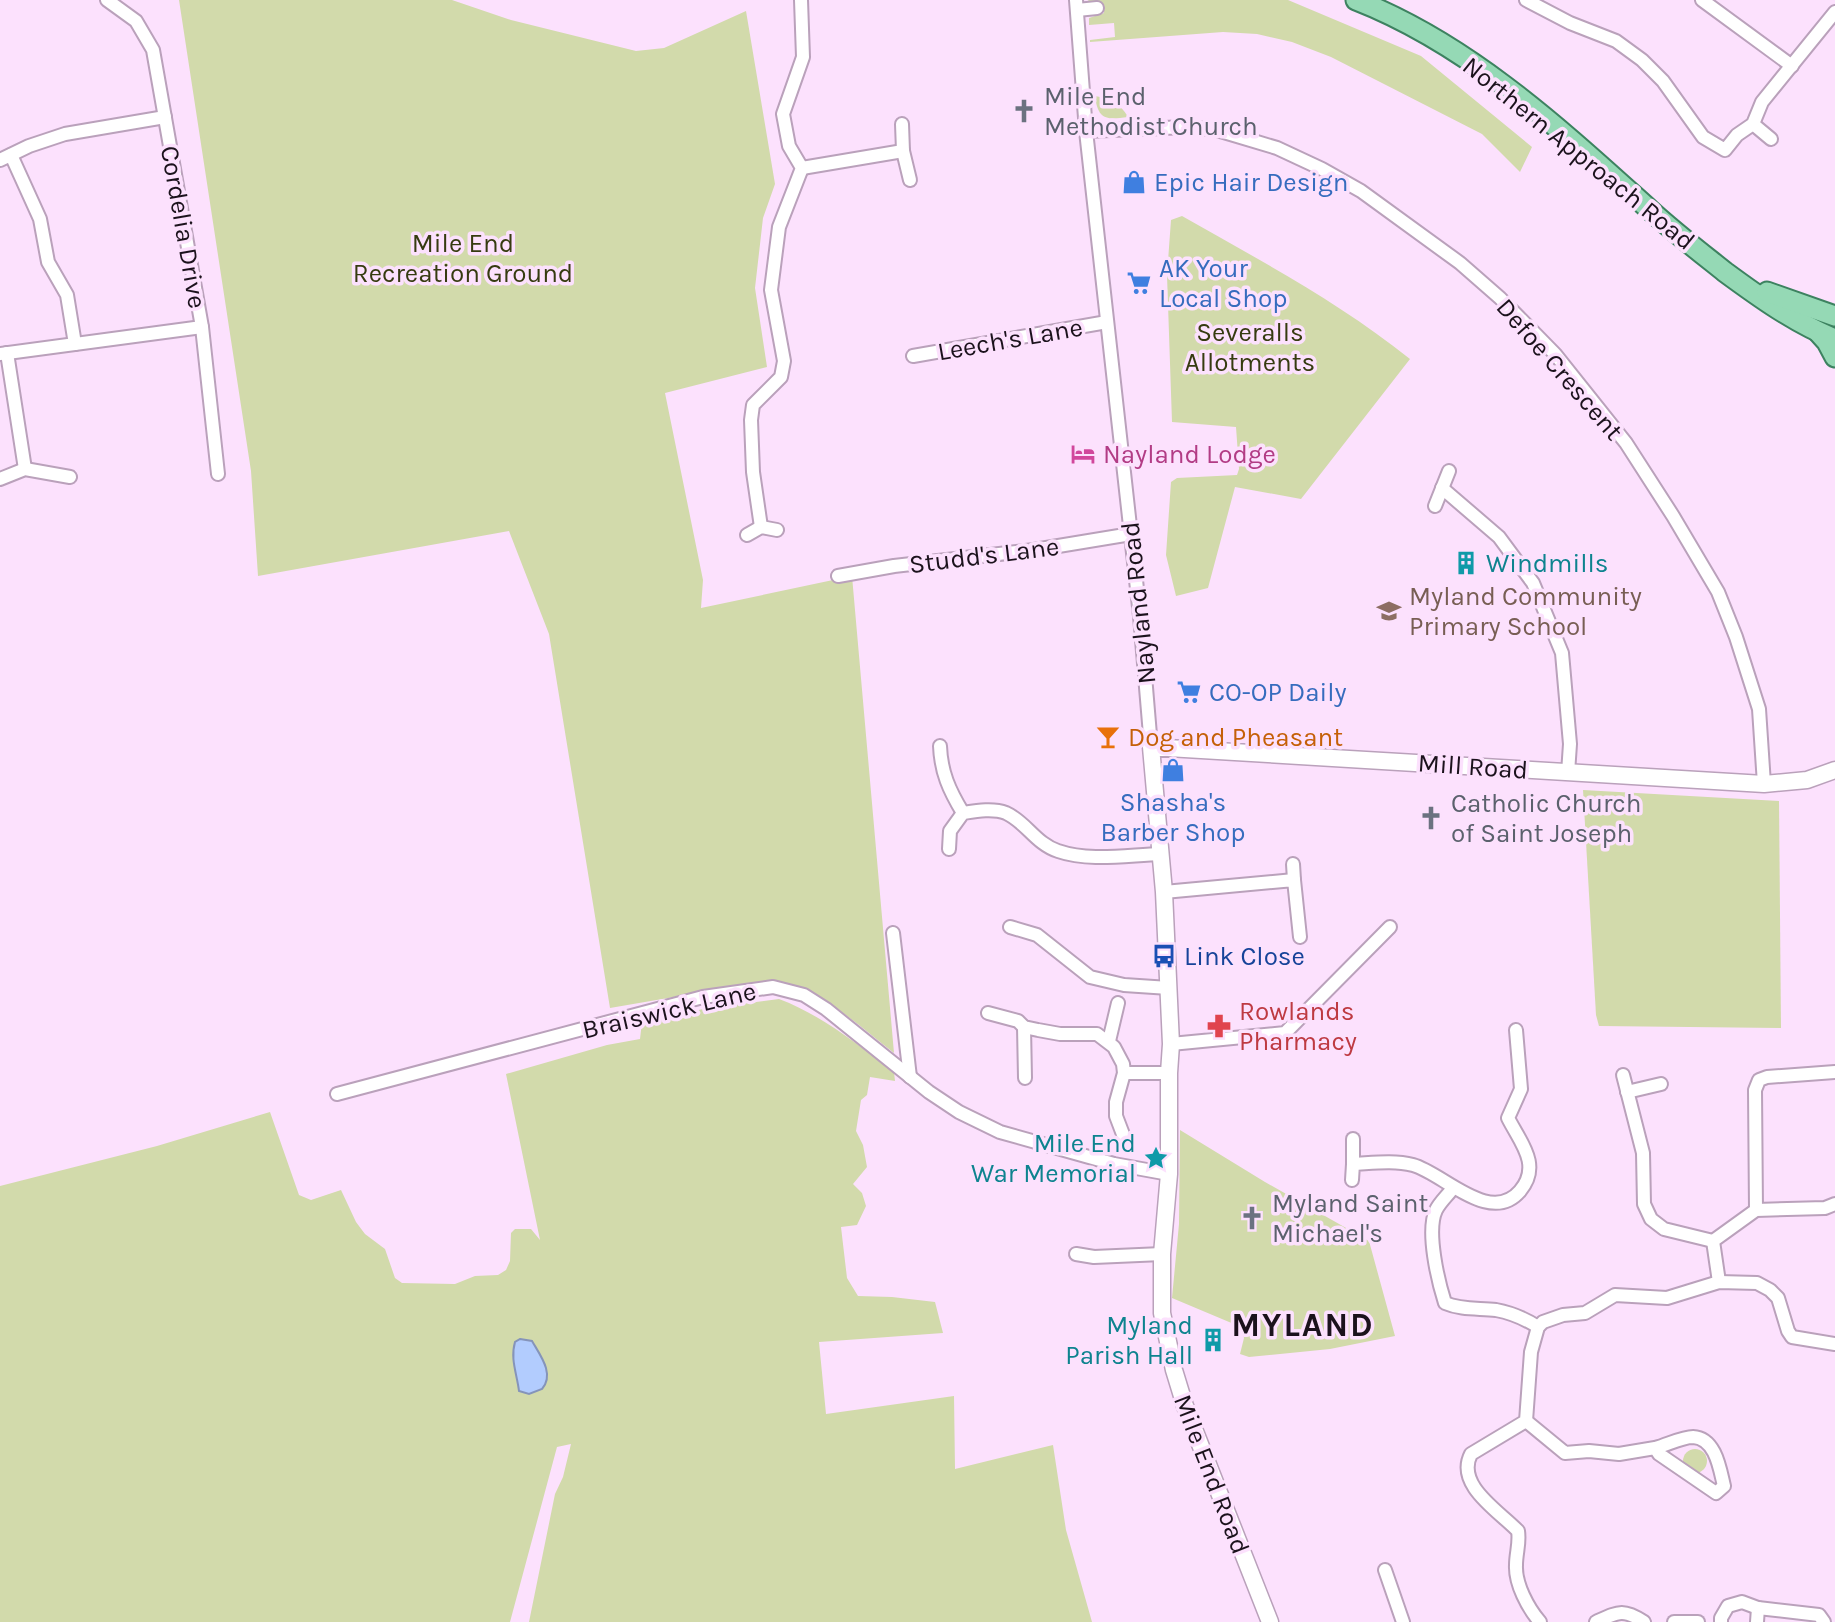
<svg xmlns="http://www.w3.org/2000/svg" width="1835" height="1622" font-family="Karla,sans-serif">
<rect width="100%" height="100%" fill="#fce1fd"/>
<!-- green -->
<g fill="#d2daab">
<path d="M179,0H452L511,20L636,51L664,48L746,11L775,184L763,218L755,288L767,367L665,393L703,580L701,608L852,576L894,1053C854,1022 822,990 772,980L610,1008L549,634L509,531L258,576L251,471Z"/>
<polygon points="1088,0 1288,0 1421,56 1532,147 1520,172 1482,134 1331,57 1292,42 1257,34 1223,32 1090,42 1090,40 1115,37 1114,23 1089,25 1089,18 1104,13 1104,5 1090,3"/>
<path d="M1095,96C1109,98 1121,104 1128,117C1106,120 1098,120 1095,96Z"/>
<path d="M1182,216C1261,261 1339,302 1410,359L1301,499L1235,487L1208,588L1176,596L1166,555L1171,482L1177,478L1237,475L1239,469L1236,427L1172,422L1167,275L1171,220Z"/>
<polygon points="1583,790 1779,801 1781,1028 1599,1026 1596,1015"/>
<path d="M779,999C822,1015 858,1045 894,1072L895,1081L870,1077L867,1095L861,1100L856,1131L863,1145L867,1167L853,1184L862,1193L866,1206L857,1225L841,1227L847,1278L858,1296L892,1297L935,1302L943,1333L819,1342L826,1414L954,1396L955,1469L1053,1445L1066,1530L1092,1622H529L555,1494L563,1477L571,1444L557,1447L510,1622H0V1186L157,1146L270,1112L299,1195L311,1200L341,1190L356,1222L365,1234L385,1249L395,1278L402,1283L455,1284L475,1276L498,1275L506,1270L510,1261L511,1233L515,1229H531L540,1240L506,1074L607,1045L640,1039L642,1022L708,1008Z"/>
<polygon points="1180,1130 1265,1182 1369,1241 1395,1336 1330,1349 1249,1357 1240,1354 1244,1338 1241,1327 1172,1298 1179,1224"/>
<circle cx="1695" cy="1461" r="12"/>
</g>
<!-- water -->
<path fill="#b2ccfe" stroke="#8594ba" stroke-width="2" d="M520,1339L532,1341C540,1355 555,1374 542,1389L529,1394L519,1391C517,1374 510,1359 515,1342Z"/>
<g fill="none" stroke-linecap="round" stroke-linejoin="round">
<!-- minor casing -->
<g stroke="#baa1bb" stroke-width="16">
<g id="minor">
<polyline points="107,0 136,21 153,50 202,327 218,474"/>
<polyline points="1076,0 1086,131 1140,616 1151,747"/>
<polyline points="1526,0 1570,23 1616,41 1642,60 1663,81 1703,137 1725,150 1737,135 1753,124 1762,102 1835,12"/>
<polyline points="1702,0 1792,66"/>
<polyline points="1077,10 1097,8"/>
<polyline points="902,124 903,151 910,180"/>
<polyline points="1753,124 1771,139"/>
<polyline points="1086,131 1188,127 1217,130 1277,148 1322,169 1361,191 1460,263 1500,298 1555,354 1626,443 1673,516 1718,592 1736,637 1759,709 1764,784"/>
<polyline points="11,155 40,219 48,262 67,295 75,344"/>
<polyline points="0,160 29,146 65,134 165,117"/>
<polyline points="802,168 903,151"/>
<polyline points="7,353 25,469"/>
<polyline points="0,354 202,327"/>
<polyline points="913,356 1107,322"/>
<polyline points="0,479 25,469 70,477"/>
<polyline points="1442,488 1499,537 1533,583 1562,653 1570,744 1568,773"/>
<polyline points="1435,506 1449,471"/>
<polyline points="761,527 753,472 751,420 753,405 781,377 784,361 771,290 779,227 802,168 789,146 783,114 803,57 801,0"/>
<polyline points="747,535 761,527 777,530"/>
<polyline points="838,576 894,566 1034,550 1131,534"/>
<path d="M940,746C941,772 949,790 963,813"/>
<path d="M949,849L950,831L963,813C976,811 993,808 1006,813C1026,822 1036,844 1058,851C1090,862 1127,855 1161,854"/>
<polyline points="1293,864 1294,880"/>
<polyline points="1164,892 1294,880 1300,937"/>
<polyline points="1010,927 1037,935 1090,977 1124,985 1169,988"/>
<polyline points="893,933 910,1077"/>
<polyline points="988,1013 1018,1021 1024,1027 1038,1030 1060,1034 1097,1034 1114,1047 1123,1064 1124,1073 1116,1102 1116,1116 1124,1137"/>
<polyline points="1024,1027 1025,1078"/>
<polyline points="1109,1041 1118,1003"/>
<polyline points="1171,1044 1285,1033 1390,927"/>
<polyline points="1124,1073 1169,1073"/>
<polyline points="1623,1075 1643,1153 1644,1204 1651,1219 1664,1229 1713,1241"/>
<polyline points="1627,1092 1661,1084"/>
<polyline points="337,1094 703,997 773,987 804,995 826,1009 929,1092 959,1112 1000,1132 1114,1164 1169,1174"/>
<polyline points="1353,1139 1353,1164"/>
<path d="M1352,1180L1353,1164C1373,1163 1394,1160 1413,1165C1443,1173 1490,1226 1520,1191C1542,1165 1520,1142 1508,1118L1521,1089L1516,1030"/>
<path d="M1453,1188C1448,1195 1440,1202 1436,1210C1426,1231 1438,1281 1445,1303C1461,1310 1479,1308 1496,1310C1512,1313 1524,1318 1538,1327"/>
<polyline points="1756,1210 1755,1090 1759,1080 1767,1077 1835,1072"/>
<polyline points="1076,1254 1094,1257 1162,1254"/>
<polyline points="1719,1282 1713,1241 1756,1210 1825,1208 1835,1204"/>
<path d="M1526,1421L1565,1453L1589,1451L1619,1454L1655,1448L1659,1454L1716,1493L1724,1486C1720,1470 1716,1438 1693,1437C1682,1437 1667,1445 1655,1448"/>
<polyline points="1385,1570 1403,1622"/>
<path d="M1540,1622C1528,1608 1515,1584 1516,1565C1516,1553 1520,1543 1518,1531C1499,1511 1455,1485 1471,1454L1526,1421L1531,1352L1538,1327L1543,1322L1563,1315L1585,1313L1615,1295L1667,1298L1719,1282L1757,1283L1770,1290L1778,1298L1788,1331L1792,1337L1835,1344"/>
<path d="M1596,1622C1618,1612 1623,1608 1644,1622"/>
<polyline points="1674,1622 1698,1622"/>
<polyline points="1721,1622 1721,1618 1728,1606 1742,1602 1758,1608 1819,1615 1824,1622"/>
<polyline points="1757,1622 1758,1608"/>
</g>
</g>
<!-- tertiary casing -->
<g stroke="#baa1bb" stroke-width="19">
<polyline id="tertiary" points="1270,1622 1185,1406 1174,1370 1162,1313 1162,1254 1169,1174 1169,1073 1171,1044 1164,892 1151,747 1764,784 1807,780 1835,770"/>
</g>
<!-- primary casing -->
<g stroke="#3d8260" stroke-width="23">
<g id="primary">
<path d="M1356,0C1469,44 1561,130 1650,210C1674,232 1700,252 1725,272C1759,297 1795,323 1835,339"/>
<polyline points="1767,292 1835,316"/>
<polyline points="1818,332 1827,342 1835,357"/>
</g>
</g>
<!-- minor -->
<use href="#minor" stroke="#fff" stroke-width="12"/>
<!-- tertiary -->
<use href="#tertiary" stroke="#fff" stroke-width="16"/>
<!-- primary -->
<use href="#primary" stroke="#95d9b5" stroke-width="19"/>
</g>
<!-- icons -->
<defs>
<g id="church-bare" transform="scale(1.89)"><path d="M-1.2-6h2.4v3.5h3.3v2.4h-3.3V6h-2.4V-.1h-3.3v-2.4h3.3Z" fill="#6b7280" stroke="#fce1fd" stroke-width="2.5" paint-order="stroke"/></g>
<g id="shop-bare" transform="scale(1.89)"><path d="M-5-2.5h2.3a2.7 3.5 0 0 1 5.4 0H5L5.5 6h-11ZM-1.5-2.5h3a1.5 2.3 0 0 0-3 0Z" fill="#3f7fe0" stroke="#fce1fd" stroke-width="2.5" paint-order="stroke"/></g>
<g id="supermarket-bare" transform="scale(1.89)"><path d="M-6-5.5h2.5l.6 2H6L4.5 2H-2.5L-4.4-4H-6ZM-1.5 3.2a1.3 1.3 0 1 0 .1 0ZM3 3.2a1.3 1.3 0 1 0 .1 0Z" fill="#3f7fe0" stroke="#fce1fd" stroke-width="2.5" paint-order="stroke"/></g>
<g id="hotel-bare" transform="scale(1.89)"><path d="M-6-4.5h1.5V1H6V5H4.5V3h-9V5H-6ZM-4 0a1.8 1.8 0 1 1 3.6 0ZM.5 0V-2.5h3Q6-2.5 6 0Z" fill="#d1479c" stroke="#fce1fd" stroke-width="2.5" paint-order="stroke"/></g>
<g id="building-bare" transform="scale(1.89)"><path d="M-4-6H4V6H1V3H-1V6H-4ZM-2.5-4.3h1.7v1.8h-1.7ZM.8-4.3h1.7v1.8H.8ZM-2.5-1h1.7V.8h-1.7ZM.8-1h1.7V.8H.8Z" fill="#0f9aa8" stroke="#fce1fd" stroke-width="2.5" paint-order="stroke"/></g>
<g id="school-bare" transform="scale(1.89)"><path d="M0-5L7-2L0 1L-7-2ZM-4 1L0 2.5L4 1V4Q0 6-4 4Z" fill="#8d6e63" stroke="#fce1fd" stroke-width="2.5" paint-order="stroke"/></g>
<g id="bar-bare" transform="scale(1.89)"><path d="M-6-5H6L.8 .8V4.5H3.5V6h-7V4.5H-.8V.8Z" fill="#e8710a" stroke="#fce1fd" stroke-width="2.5" paint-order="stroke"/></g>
<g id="bus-bare" transform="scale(1.89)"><path d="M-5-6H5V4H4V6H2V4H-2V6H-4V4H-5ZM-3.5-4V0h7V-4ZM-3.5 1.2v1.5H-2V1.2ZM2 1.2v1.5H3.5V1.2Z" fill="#1a4fb4" stroke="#fce1fd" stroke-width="2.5" paint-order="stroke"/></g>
<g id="pharmacy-bare" transform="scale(1.89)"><path d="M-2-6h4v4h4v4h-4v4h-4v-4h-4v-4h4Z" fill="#e0444e" stroke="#fce1fd" stroke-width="2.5" paint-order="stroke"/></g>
<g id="sight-bare" transform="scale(1.89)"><path d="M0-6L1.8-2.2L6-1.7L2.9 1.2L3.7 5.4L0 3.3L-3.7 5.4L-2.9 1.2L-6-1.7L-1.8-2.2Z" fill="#0f9aa8" stroke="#fce1fd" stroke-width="2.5" paint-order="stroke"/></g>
</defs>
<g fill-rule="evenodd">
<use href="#church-bare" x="1024" y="111"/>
<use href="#shop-bare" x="1134" y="182"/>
<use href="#supermarket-bare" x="1139" y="283"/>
<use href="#hotel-bare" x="1083" y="454"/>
<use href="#building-bare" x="1466" y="563"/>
<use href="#school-bare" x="1389" y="611"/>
<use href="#supermarket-bare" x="1189" y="692"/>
<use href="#bar-bare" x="1108" y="737"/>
<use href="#shop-bare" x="1173" y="770"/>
<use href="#church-bare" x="1431" y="818"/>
<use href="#bus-bare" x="1164" y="956"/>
<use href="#pharmacy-bare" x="1219" y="1026"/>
<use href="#sight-bare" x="1156" y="1158"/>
<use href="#church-bare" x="1252" y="1218"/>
<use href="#building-bare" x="1213" y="1340"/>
</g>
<g text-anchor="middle" stroke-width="7" stroke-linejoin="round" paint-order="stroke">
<!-- worship labels -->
<g font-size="26" fill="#5b616d" stroke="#fce1fd" text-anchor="start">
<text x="1044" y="105">Mile End<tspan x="1044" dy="30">Methodist Church</tspan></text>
<text x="1451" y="812">Catholic Church<tspan x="1451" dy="30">of Saint Joseph</tspan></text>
<text x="1272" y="1212">Myland Saint<tspan x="1272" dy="30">Michael's</tspan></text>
</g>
<!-- street labels -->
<g font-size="26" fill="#1b121c" stroke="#fce1fd">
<text transform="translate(1579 153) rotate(39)" y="9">Northern Approach Road</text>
<text transform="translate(184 227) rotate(80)" y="9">Cordelia Drive</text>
<text transform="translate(1010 339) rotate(-10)" y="9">Leech's Lane</text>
<text transform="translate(1560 369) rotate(49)" y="9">Defoe Crescent</text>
<text transform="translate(984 555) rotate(-7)" y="9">Studd's Lane</text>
<text transform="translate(1138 603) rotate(-96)" y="9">Nayland Road</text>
<text transform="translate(1473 766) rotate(4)" y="9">Mill Road</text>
<text transform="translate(669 1010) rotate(-13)" y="9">Braiswick Lane</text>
<text transform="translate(1212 1474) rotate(69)" y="9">Mile End Road</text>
</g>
<!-- shop labels -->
<g font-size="26" fill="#366cbe" stroke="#fce1fd" text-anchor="start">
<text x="1154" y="191">Epic Hair Design</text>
<text x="1159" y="277">AK Your<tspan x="1159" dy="30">Local Shop</tspan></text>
<text x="1209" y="701">CO-OP Daily</text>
<text x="1173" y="811" text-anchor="middle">Shasha's<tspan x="1173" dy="30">Barber Shop</tspan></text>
</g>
<!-- park labels -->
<g font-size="26" fill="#363b10" stroke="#fce1fd">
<text x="463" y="252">Mile End<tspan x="463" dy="30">Recreation Ground</tspan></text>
<text x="1250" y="341">Severalls<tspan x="1250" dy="30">Allotments</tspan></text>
</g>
<!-- hotel labels -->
<g font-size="26" fill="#b23c85" stroke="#fce1fd" text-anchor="start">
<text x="1103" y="463">Nayland Lodge</text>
</g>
<!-- culture labels -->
<g font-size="26" fill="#0d838f" stroke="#fce1fd" text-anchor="end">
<text x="1486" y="572" text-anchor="start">Windmills</text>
<text x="1136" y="1152">Mile End<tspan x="1136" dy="30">War Memorial</tspan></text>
<text x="1193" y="1334">Myland<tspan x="1193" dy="30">Parish Hall</tspan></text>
</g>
<!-- education labels -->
<g font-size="26" fill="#785e54" stroke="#fce1fd" text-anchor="start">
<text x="1409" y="605">Myland Community<tspan x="1409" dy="30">Primary School</tspan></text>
</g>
<!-- food labels -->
<g font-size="26" fill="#c56008" stroke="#fce1fd" text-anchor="start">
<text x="1128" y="746">Dog and Pheasant</text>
</g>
<!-- transit labels -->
<g font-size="26" fill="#164399" stroke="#fce1fd" text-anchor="start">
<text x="1184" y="965">Link Close</text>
</g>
<!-- health labels -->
<g font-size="26" fill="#be3a42" stroke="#fce1fd" text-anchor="start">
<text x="1239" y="1020">Rowlands<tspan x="1239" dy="30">Pharmacy</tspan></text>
</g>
<!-- district labels -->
<g font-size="33" font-weight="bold" letter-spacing="2" fill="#1b121c" stroke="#fce1fd">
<text x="1303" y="1336">MYLAND</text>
</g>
</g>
</svg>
